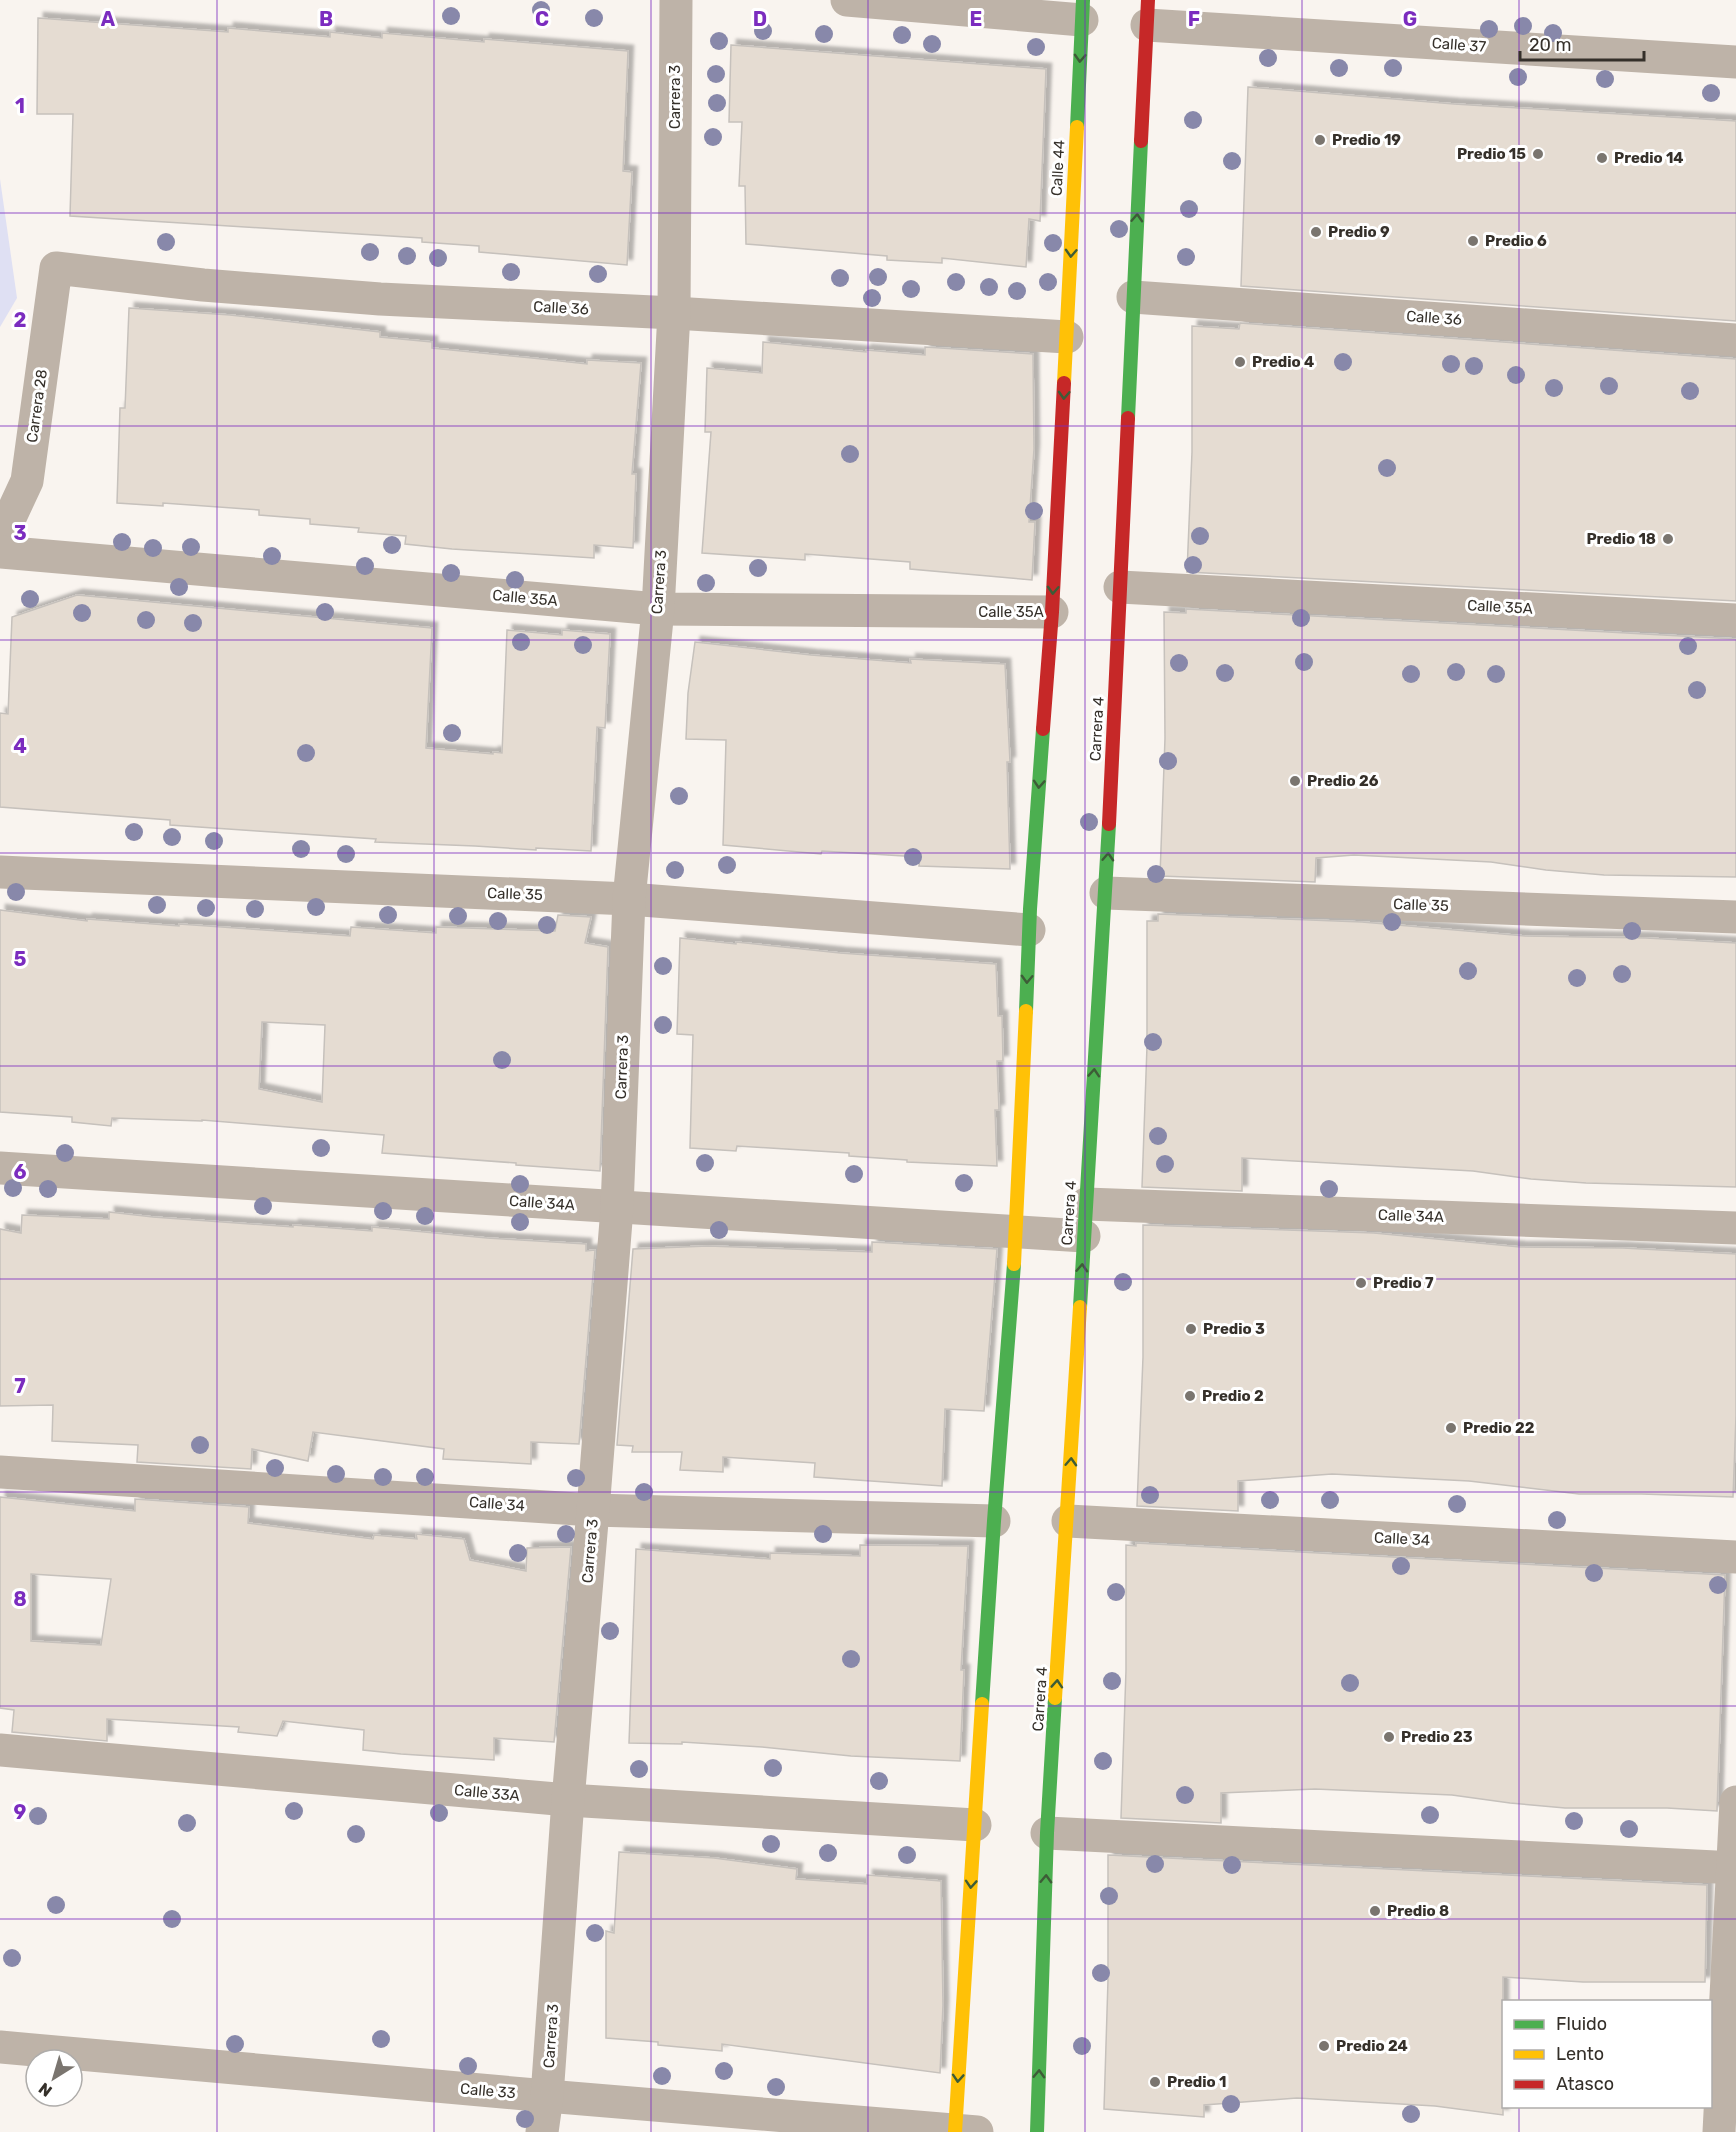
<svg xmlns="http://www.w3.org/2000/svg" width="1736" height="2132" font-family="Rubik,sans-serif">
<defs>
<filter id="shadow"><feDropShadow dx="5.5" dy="-5.5" stdDeviation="1.5" flood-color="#0004"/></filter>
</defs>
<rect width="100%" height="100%" fill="#f9f4ef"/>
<!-- green -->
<polygon fill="#dfe0f3" points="0,179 17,298 0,327"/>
<!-- building -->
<g fill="#e5dcd2" stroke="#c6c1bc" stroke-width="1.5" fill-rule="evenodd" filter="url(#shadow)">
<polygon points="38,18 228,32 228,28 330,37 330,32 382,38 382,33 484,42 484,39 628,51 623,171 632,172 627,265 479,252 479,246 422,242 422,238 70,216 73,114 37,114"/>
<polygon points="731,45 1046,69 1040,221 1029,219 1026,267 942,258 942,263 887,260 887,256 746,244 745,186 739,186 742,122 729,122"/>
<polygon points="1248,87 1454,104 1736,121 1736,321 1241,286"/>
<polygon points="129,308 230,315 380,332 380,337 432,342 432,348 532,358 587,364 587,360 641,363 632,474 636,474 633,548 594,545 594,558 452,549 405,544 406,536 358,532 359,528 310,524 310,519 259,515 259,510 163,503 163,506 117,503 120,408 125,408"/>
<polygon points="1240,323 1736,359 1736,601 1187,572 1192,452 1192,326 1239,329"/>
<polygon points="763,342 866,352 866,350 925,355 925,347 1033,354 1034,449 1029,522 1035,522 1032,580 910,569 910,562 805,554 805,560 702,553 711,432 705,432 707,368 762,373"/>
<polygon points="77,595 432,628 426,748 493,754 493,752 502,753 507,630 562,635 562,630 610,634 605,728 597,727 591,851 536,848 536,850 475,846 375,842 376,839 170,825 170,820 0,807 0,713 8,714 12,617"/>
<polygon points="1186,609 1736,639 1736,877 1604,875 1546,870 1491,862 1354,855 1316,858 1315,882 1160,876 1165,738 1164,612 1186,613"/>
<polygon points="695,642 811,655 911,663 910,659 1005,664 1010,762 1007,762 1010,869 919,866 920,857 822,851 821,854 723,845 726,740 686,739 688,693"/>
<path d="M0,910L87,921V919L179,926V924L350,936L351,927L436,933V927L555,931L558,915L591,917L585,943L608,947L600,1171L516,1165V1163L382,1153L384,1135L202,1120V1121L112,1118L111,1126L72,1122V1117L0,1112ZM262,1022L325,1025L322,1102L259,1089Z"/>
<polygon points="1158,914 1362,922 1525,936 1646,938 1736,943 1736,1187 1586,1183 1531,1179 1473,1171 1242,1158 1242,1191 1142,1187 1147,1046 1147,921 1158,921"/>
<polygon points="680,938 736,944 736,942 840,953 996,964 998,1016 1002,1016 1003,1061 997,1061 999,1110 995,1110 997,1166 907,1162 907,1160 849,1156 849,1153 737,1146 736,1151 690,1148 693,1035 677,1034"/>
<polygon points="109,1212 153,1217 293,1227 293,1225 372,1231 372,1227 487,1238 586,1244 586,1251 595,1250 579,1444 531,1442 531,1464 443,1459 444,1449 313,1432 308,1461 252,1449 251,1469 137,1462 138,1445 52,1441 53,1405 0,1406 0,1229 21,1233 22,1215 109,1219"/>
<polygon points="1143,1225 1374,1233 1520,1247 1623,1248 1736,1254 1736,1416 1733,1497 1641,1494 1579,1494 1469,1481 1332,1474 1238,1481 1238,1511 1137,1506 1143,1357"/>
<polygon points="872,1242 997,1249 984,1411 945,1409 942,1486 814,1477 815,1463 723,1457 723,1472 680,1470 682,1452 632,1452 633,1446 617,1445 633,1249 708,1246 872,1252"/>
<path d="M0,1497L135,1511V1499L249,1507L248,1523L373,1539L374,1535L417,1539L416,1534L464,1539L470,1560L526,1571L527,1548L571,1547L554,1742L494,1738V1760L401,1754L363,1750L364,1730L283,1721L277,1736L238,1732L239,1727L107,1719V1741L12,1732L14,1710L0,1708ZM31,1574L111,1579L101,1645L31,1641Z"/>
<polygon points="1136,1543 1725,1575 1717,1811 1667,1808 1565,1808 1510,1803 1452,1795 1315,1789 1221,1793 1221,1823 1121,1818 1126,1670 1126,1545 1136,1546"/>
<polygon points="860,1545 968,1546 961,1670 964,1670 960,1761 851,1756 762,1747 682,1742 682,1744 629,1743 636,1549 770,1559 770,1553 860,1556"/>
<polygon points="619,1852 714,1858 797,1869 796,1879 867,1884 867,1875 941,1881 943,2005 940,2073 722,2044 722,2051 658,2045 658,2042 606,2038 606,1931 614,1933"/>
<polygon points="1108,1855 1707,1885 1705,1982 1583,1982 1503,1977 1503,2115 1435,2106 1297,2098 1204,2105 1204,2117 1104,2109 1108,1980"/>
</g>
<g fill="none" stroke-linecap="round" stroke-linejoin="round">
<!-- street -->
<g stroke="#beb3a8" stroke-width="33">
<polyline points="847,0 1082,20"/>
<polyline points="1147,25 1736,62"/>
<polyline points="1133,297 1736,340"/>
<polyline points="0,539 27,481 56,268 203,285 380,299 674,313 1067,337"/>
<polyline points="0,552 658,609 1052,612"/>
<polyline points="1120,587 1736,620"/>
<polyline points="0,872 629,899 1029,930"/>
<polyline points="1106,893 1736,917"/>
<polyline points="0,1168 1084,1236"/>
<polyline points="1086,1204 1736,1228"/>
<polyline points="0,1472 593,1510 994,1521"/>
<polyline points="1068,1521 1736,1557"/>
<polyline points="0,1750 568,1800 975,1825"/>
<polyline points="1047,1833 1736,1868"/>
<polyline points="0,2047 547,2096 977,2132"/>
<polyline points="542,2132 547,2096 568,1800 593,1510 617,1208 629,899 658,609 674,313 676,0"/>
<polyline points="1719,2132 1736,1802"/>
</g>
<!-- fast -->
<g stroke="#4caf50" stroke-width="14">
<polyline points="1077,127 1083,0"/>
<polyline points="1128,418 1141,141"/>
<polyline points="1026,1011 1030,909 1043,729"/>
<polyline points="1080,1307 1109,824"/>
<polyline points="982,1704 994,1521 1014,1264"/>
<polyline points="1037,2132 1047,1833 1055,1698"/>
</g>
<!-- slow -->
<g stroke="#ffc107" stroke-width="14">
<polyline points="1064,383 1077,127"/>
<polyline points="1014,1264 1026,1011"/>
<polyline points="1055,1698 1080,1307"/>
<polyline points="955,2132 982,1704"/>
</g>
<!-- jam -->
<g stroke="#c62828" stroke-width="14">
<polyline points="1141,141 1148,0"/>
<polyline points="1043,729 1052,612 1064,383"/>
<polyline points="1109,824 1128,418"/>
</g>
</g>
<!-- trees -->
<g fill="#88a">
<circle cx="541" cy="10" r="9"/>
<circle cx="451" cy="16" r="9"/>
<circle cx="594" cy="18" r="9"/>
<circle cx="1523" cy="26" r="9"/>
<circle cx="1489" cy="29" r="9"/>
<circle cx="763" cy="31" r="9"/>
<circle cx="1553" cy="33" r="9"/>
<circle cx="824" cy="34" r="9"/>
<circle cx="902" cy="35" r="9"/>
<circle cx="719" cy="41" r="9"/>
<circle cx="932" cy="44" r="9"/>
<circle cx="1036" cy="47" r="9"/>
<circle cx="1268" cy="58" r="9"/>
<circle cx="1339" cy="68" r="9"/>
<circle cx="1393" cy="68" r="9"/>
<circle cx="716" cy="74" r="9"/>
<circle cx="1518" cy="77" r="9"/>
<circle cx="1605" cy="79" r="9"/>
<circle cx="1711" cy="93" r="9"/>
<circle cx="717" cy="103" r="9"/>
<circle cx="1193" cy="120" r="9"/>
<circle cx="713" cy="137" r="9"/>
<circle cx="1232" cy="161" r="9"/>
<circle cx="1189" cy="209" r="9"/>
<circle cx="1119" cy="229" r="9"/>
<circle cx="166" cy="242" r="9"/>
<circle cx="1053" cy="243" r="9"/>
<circle cx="370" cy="252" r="9"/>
<circle cx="407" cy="256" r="9"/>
<circle cx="1186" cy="257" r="9"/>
<circle cx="438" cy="258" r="9"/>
<circle cx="511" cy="272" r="9"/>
<circle cx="598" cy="274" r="9"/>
<circle cx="878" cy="277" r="9"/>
<circle cx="840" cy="278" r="9"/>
<circle cx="956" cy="282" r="9"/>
<circle cx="1048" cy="282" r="9"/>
<circle cx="989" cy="287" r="9"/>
<circle cx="911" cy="289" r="9"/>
<circle cx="1017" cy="291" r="9"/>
<circle cx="872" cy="298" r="9"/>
<circle cx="1343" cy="362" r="9"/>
<circle cx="1451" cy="364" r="9"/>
<circle cx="1474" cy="366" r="9"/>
<circle cx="1516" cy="375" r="9"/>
<circle cx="1609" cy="386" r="9"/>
<circle cx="1554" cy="388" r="9"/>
<circle cx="1690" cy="391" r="9"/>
<circle cx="850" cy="454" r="9"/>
<circle cx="1387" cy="468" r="9"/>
<circle cx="1034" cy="511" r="9"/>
<circle cx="1200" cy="536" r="9"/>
<circle cx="122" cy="542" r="9"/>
<circle cx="392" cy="545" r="9"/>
<circle cx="191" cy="547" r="9"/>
<circle cx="153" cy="548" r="9"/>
<circle cx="272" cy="556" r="9"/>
<circle cx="1193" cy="565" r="9"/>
<circle cx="365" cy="566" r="9"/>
<circle cx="758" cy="568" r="9"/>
<circle cx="451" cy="573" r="9"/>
<circle cx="515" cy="580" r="9"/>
<circle cx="706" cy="583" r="9"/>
<circle cx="179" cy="587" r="9"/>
<circle cx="30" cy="599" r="9"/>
<circle cx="325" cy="612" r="9"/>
<circle cx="82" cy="613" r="9"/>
<circle cx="1301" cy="618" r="9"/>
<circle cx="146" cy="620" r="9"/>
<circle cx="193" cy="623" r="9"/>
<circle cx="521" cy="642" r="9"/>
<circle cx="583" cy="645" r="9"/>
<circle cx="1688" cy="646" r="9"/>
<circle cx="1304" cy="662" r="9"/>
<circle cx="1179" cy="663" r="9"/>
<circle cx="1456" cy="672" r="9"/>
<circle cx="1225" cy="673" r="9"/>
<circle cx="1411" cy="674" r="9"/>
<circle cx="1496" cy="674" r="9"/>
<circle cx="1697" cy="690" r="9"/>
<circle cx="452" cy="733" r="9"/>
<circle cx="306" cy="753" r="9"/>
<circle cx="1168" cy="761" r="9"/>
<circle cx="679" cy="796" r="9"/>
<circle cx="1089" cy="822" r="9"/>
<circle cx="134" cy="832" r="9"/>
<circle cx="172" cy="837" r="9"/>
<circle cx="214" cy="841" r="9"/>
<circle cx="301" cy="849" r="9"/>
<circle cx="346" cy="854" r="9"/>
<circle cx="913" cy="857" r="9"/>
<circle cx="727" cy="865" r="9"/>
<circle cx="675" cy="870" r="9"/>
<circle cx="1156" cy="874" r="9"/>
<circle cx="16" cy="892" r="9"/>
<circle cx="157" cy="905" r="9"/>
<circle cx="316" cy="907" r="9"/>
<circle cx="206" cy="908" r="9"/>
<circle cx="255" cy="909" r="9"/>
<circle cx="388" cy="915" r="9"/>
<circle cx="458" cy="916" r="9"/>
<circle cx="498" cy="921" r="9"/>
<circle cx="1392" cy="922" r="9"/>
<circle cx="547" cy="925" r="9"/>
<circle cx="1632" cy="931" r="9"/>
<circle cx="663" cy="966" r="9"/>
<circle cx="1468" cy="971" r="9"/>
<circle cx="1622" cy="974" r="9"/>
<circle cx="1577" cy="978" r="9"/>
<circle cx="663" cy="1025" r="9"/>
<circle cx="1153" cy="1042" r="9"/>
<circle cx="502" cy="1060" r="9"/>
<circle cx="1158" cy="1136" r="9"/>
<circle cx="321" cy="1148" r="9"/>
<circle cx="65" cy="1153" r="9"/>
<circle cx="705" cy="1163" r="9"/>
<circle cx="1165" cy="1164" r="9"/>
<circle cx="854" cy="1174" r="9"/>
<circle cx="964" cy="1183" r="9"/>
<circle cx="520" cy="1184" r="9"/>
<circle cx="13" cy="1188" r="9"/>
<circle cx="48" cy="1189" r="9"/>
<circle cx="1329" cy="1189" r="9"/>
<circle cx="263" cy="1206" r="9"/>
<circle cx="383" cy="1211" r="9"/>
<circle cx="425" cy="1216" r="9"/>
<circle cx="520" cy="1222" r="9"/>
<circle cx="719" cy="1230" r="9"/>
<circle cx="1123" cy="1282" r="9"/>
<circle cx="200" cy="1445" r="9"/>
<circle cx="275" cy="1468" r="9"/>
<circle cx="336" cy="1474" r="9"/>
<circle cx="383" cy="1477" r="9"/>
<circle cx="425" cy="1477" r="9"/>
<circle cx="576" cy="1478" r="9"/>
<circle cx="644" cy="1492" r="9"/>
<circle cx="1150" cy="1495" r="9"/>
<circle cx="1270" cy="1500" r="9"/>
<circle cx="1330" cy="1500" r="9"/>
<circle cx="1457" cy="1504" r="9"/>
<circle cx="1557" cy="1520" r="9"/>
<circle cx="566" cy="1534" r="9"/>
<circle cx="823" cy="1534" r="9"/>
<circle cx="518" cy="1553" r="9"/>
<circle cx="1401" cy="1566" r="9"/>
<circle cx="1594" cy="1573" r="9"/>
<circle cx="1718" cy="1585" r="9"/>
<circle cx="1116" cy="1592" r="9"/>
<circle cx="610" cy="1631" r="9"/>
<circle cx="851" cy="1659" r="9"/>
<circle cx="1112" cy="1681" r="9"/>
<circle cx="1350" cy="1683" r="9"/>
<circle cx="1103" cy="1761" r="9"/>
<circle cx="773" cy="1768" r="9"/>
<circle cx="639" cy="1769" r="9"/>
<circle cx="879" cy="1781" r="9"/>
<circle cx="1185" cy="1795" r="9"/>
<circle cx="294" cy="1811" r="9"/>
<circle cx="439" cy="1813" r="9"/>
<circle cx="1430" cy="1815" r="9"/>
<circle cx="38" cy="1816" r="9"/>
<circle cx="1574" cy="1821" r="9"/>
<circle cx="187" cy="1823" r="9"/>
<circle cx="1629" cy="1829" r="9"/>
<circle cx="356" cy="1834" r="9"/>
<circle cx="771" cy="1844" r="9"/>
<circle cx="828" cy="1853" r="9"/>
<circle cx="907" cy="1855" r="9"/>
<circle cx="1155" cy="1864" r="9"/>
<circle cx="1232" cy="1865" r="9"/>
<circle cx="1109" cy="1896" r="9"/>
<circle cx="56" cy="1905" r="9"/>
<circle cx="172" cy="1919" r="9"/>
<circle cx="595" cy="1933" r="9"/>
<circle cx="12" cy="1958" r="9"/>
<circle cx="1101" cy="1973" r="9"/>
<circle cx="381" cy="2039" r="9"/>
<circle cx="235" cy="2044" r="9"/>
<circle cx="1082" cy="2046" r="9"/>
<circle cx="468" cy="2066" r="9"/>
<circle cx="724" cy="2071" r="9"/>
<circle cx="662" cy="2076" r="9"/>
<circle cx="776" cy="2087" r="9"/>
<circle cx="1231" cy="2104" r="9"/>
<circle cx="1411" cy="2114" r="9"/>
<circle cx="525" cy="2119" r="9"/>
</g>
<!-- one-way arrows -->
<defs><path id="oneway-chevron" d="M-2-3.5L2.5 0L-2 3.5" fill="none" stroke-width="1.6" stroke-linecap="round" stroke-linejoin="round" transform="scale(1.5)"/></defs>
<g stroke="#3d5c37">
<use href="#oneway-chevron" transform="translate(1080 58) rotate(93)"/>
<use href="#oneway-chevron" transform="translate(1137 218) rotate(-87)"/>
<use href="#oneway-chevron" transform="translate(1071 253) rotate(93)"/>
<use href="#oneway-chevron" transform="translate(1064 395) rotate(93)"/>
<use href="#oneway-chevron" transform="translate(1053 590) rotate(93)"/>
<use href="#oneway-chevron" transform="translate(1039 784) rotate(94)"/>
<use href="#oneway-chevron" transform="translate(1108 857) rotate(-87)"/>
<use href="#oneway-chevron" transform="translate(1027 979) rotate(92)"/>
<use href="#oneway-chevron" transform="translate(1094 1073) rotate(-86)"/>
<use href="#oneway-chevron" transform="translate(1082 1268) rotate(-87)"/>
<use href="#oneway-chevron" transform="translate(1071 1462) rotate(-87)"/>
<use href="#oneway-chevron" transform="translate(1057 1684) rotate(-86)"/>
<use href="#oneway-chevron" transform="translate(1046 1879) rotate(-88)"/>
<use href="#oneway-chevron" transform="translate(971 1884) rotate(94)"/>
<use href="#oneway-chevron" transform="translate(1039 2074) rotate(-88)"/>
<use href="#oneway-chevron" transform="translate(958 2078) rotate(94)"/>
</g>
<!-- grid -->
<path fill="none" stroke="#7b2cbf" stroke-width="1.5" stroke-opacity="0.55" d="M217,0V2132M434,0V2132M651,0V2132M868,0V2132M1085,0V2132M1302,0V2132M1519,0V2002M0,213H1736M0,426H1736M0,640H1736M0,853H1736M0,1066H1736M0,1279H1736M0,1492H1736M0,1706H1736M0,1919H1736M1519,2106V2132"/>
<!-- markers -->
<g fill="#7a756f" stroke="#fff" stroke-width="2">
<circle cx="1320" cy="140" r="6"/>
<circle cx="1538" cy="154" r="6"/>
<circle cx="1602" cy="158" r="6"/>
<circle cx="1316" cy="232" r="6"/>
<circle cx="1473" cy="241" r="6"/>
<circle cx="1240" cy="362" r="6"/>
<circle cx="1668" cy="539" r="6"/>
<circle cx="1295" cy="781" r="6"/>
<circle cx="1361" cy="1283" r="6"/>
<circle cx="1191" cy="1329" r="6"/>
<circle cx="1190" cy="1396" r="6"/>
<circle cx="1451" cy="1428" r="6"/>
<circle cx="1389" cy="1737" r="6"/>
<circle cx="1375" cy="1911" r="6"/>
<circle cx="1324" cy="2046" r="6"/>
<circle cx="1155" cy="2082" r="6"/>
</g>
<g text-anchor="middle" stroke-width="6" stroke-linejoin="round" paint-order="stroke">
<!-- street labels -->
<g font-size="15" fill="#35302a" stroke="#fff">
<text transform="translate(1459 45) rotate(4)" y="5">Calle 37</text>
<text transform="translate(675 97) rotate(-90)" y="5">Carrera 3</text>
<text transform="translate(1058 168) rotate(-87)" y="5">Calle 44</text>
<text transform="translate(561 308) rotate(3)" y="5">Calle 36</text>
<text transform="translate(1434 318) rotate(4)" y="5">Calle 36</text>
<text transform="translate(37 406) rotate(-82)" y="5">Carrera 28</text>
<text transform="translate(659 582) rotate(-86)" y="5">Carrera 3</text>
<text transform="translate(525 598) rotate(5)" y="5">Calle 35A</text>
<text transform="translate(1500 607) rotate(3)" y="5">Calle 35A</text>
<text x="1011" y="617">Calle 35A</text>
<text transform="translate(1097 729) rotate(-87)" y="5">Carrera 4</text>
<text transform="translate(515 894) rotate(2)" y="5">Calle 35</text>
<text transform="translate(1421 905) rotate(2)" y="5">Calle 35</text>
<text transform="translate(622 1067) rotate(-88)" y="5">Carrera 3</text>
<text transform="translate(542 1203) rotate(4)" y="5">Calle 34A</text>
<text transform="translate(1069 1213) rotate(-86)" y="5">Carrera 4</text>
<text transform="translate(1411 1216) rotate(2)" y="5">Calle 34A</text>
<text transform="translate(497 1504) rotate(4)" y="5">Calle 34</text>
<text transform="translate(1402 1539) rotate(3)" y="5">Calle 34</text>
<text transform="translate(590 1551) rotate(-85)" y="5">Carrera 3</text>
<text transform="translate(1040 1699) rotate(-86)" y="5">Carrera 4</text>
<text transform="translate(487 1793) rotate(5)" y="5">Calle 33A</text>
<text transform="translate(551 2036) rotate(-86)" y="5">Carrera 3</text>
<text transform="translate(488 2091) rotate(5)" y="5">Calle 33</text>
</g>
<!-- poi labels -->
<g font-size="15" font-weight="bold" fill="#35302a" stroke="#fff" text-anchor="start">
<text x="1332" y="145">Predio 19</text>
<text x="1526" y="159" text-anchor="end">Predio 15</text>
<text x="1614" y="163">Predio 14</text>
<text x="1328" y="237">Predio 9</text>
<text x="1485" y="246">Predio 6</text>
<text x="1252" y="367">Predio 4</text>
<text x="1656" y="544" text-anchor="end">Predio 18</text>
<text x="1307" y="786">Predio 26</text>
<text x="1373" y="1288">Predio 7</text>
<text x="1203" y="1334">Predio 3</text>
<text x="1202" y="1401">Predio 2</text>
<text x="1463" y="1433">Predio 22</text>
<text x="1401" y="1742">Predio 23</text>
<text x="1387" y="1916">Predio 8</text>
<text x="1336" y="2051">Predio 24</text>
<text x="1167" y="2087">Predio 1</text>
</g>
</g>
<g font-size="20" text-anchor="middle" font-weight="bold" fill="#7b2cbf" stroke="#fff" stroke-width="6" stroke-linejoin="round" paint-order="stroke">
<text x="108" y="26">A</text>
<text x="326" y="26">B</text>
<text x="542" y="26">C</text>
<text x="760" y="26">D</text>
<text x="976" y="26">E</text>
<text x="1194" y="26">F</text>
<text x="1410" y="26">G</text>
<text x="20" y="113">1</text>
<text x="20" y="327">2</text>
<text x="20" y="540">3</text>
<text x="20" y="753">4</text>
<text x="20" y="966">5</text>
<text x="20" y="1179">6</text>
<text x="20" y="1393">7</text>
<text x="20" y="1606">8</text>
<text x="20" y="1819">9</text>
</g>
<!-- legend -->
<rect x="1502" y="2000" width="210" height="108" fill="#ffffff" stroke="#aeacaa" stroke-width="1.5"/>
<rect x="1514" y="2020" width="30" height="9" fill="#4caf50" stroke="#aeacaa" stroke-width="1.5"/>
<text x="1556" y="2030" font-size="18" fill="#35302a">Fluido</text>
<rect x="1514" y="2050" width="30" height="9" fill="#ffc107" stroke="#aeacaa" stroke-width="1.5"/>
<text x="1556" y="2060" font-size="18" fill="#35302a">Lento</text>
<rect x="1514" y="2080" width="30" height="9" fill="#c62828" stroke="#aeacaa" stroke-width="1.5"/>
<text x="1556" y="2090" font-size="18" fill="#35302a">Atasco</text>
<!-- north arrow -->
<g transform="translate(54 2078) rotate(217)"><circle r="28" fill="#ffffff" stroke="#aeacaa" stroke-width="1.5"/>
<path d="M0-4.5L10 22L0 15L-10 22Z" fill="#7a756f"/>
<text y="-9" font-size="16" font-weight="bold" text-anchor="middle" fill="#35302a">N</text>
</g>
<!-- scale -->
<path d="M1520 51v9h124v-9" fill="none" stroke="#35302a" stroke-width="3"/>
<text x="1529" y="51" font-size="18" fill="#35302a" stroke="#ffffff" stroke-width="4.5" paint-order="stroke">20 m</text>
</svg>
